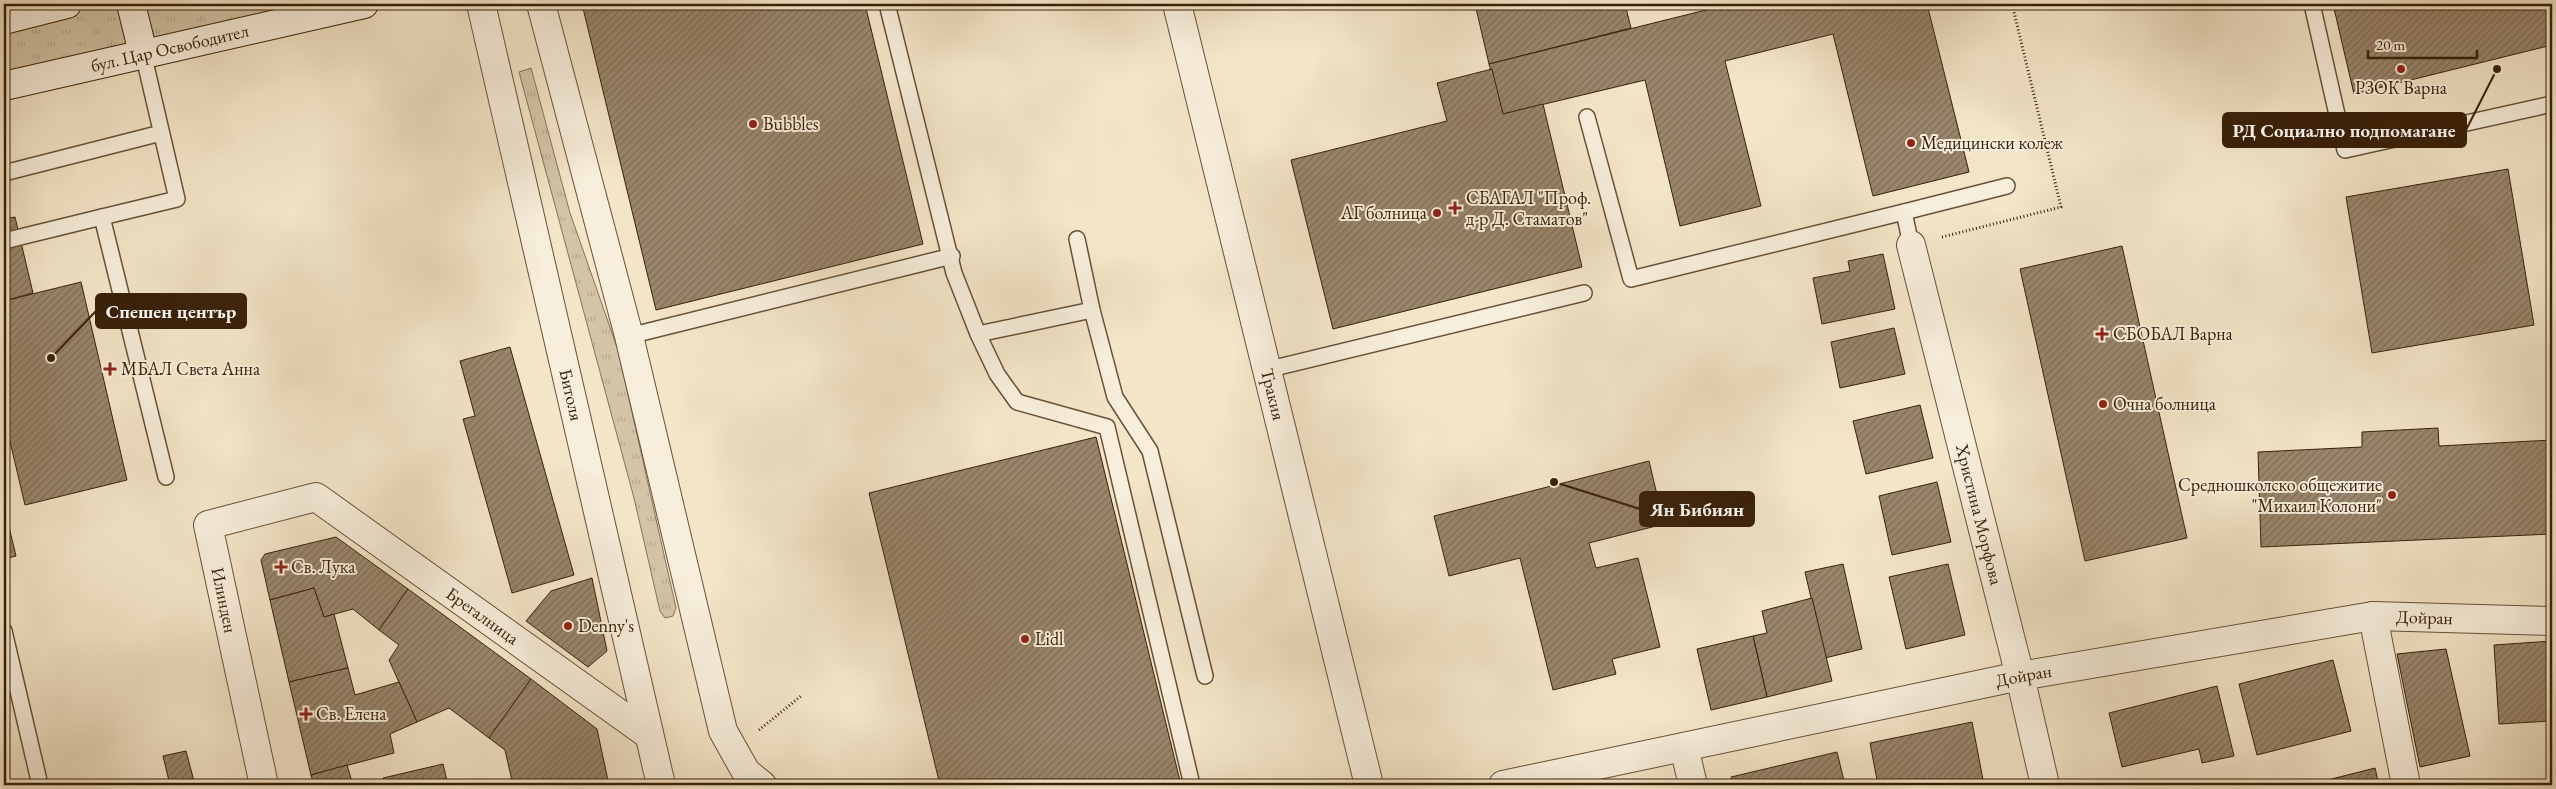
<svg xmlns="http://www.w3.org/2000/svg" width="2556" height="789" font-family="'EB Garamond',serif">
<defs>
<pattern id="grass-tufts" width="24" height="20" patternUnits="userSpaceOnUse" patternTransform="scale(1.25)"><rect width="24" height="20" fill="#d3c4a7"/><path d="M3 7l-1-3M5 7V3M7 7l1-3M15 17l-1-3M17 17v-4M19 17l1-3" fill="none" stroke="#b6a88e"/></pattern>
<pattern id="building-hatch" width="6" height="6" patternUnits="userSpaceOnUse" patternTransform="scale(1.25)"><rect width="6" height="6" fill="#9a866c"/><path d="M-1 1l2-2M0 6l6-6M5 7l2-2" fill="none" stroke="#7f6d57"/></pattern>
</defs>
<rect width="100%" height="100%" fill="#f3e5c8"/>
<filter id="stains"><feTurbulence type="fractalNoise" baseFrequency=".004" numOctaves="4"/><feColorMatrix values="0 0 0 0 .2 0 0 0 0 .09 0 0 0 0 .02 0 0 0 .5 -.17"/></filter>
<radialGradient id="worn" r=".72"><stop offset=".6" stop-color="#630" stop-opacity="0"/><stop offset="1" stop-color="#630" stop-opacity=".3"/></radialGradient>
<!-- grass -->
<g fill="url(#grass-tufts)" stroke="#867258">
<polygon points="67,4 364,4 4,86 4,20"/>
<polygon points="531,68 570,213 618,350 676,608 673,616 665,618 660,611 634,498 519,72"/>
</g>
<!-- building -->
<g fill="url(#building-hatch)" stroke="#392008">
<polygon points="582,4 865,4 923,244 656,310"/>
<polygon points="1475,4 1625,4 1631,28 1489,64"/>
<polygon points="1730,4 1927,4 1969,172 1873,196 1833,34 1725,61 1761,206 1680,226 1645,80 1503,114 1489,64"/>
<polygon points="2333,4 2552,4 2552,45 2354,94"/>
<polygon points="1492,69 1503,114 1543,104 1582,267 1333,329 1291,160 1447,121 1437,83"/>
<polygon points="2508,169 2534,325 2372,353 2346,197"/>
<polygon points="15,217 33,293 4,301 4,219"/>
<polygon points="2122,246 2187,538 2085,561 2020,269"/>
<polygon points="1883,254 1895,309 1822,324 1813,278 1850,271 1848,261"/>
<polygon points="81,282 127,480 25,505 4,416 4,301"/>
<polygon points="1894,328 1905,374 1840,388 1831,342"/>
<polygon points="510,347 574,575 512,593 463,419 475,416 460,361"/>
<polygon points="1920,405 1933,458 1866,474 1853,421"/>
<polygon points="2438,428 2439,446 2552,440 2552,534 2261,547 2258,452 2362,447 2362,432"/>
<polygon points="1096,437 1181,785 940,785 869,493"/>
<polygon points="1649,461 1664,524 1589,543 1596,568 1638,558 1660,647 1612,659 1616,674 1553,690 1520,558 1449,576 1434,516"/>
<polygon points="1937,482 1951,542 1892,555 1879,496"/>
<polygon points="4,506 16,556 4,559"/>
<polygon points="336,537 408,589 379,630 353,609 324,617 314,588 270,600 261,560 265,554"/>
<polygon points="1843,564 1862,649 1825,658 1805,572"/>
<polygon points="1948,564 1965,635 1906,649 1889,577"/>
<polygon points="592,578 607,651 588,667 526,621 551,591"/>
<polygon points="314,588 324,617 334,614 348,668 289,682 270,600"/>
<polygon points="408,589 531,679 489,738 449,708 417,722 389,660 399,645 379,630"/>
<polygon points="1812,598 1832,681 1767,697 1753,636 1767,633 1762,611"/>
<polygon points="1753,636 1767,697 1711,710 1697,649"/>
<polygon points="2552,641 2552,721 2499,724 2494,645"/>
<polygon points="2446,649 2470,756 2420,767 2397,654"/>
<polygon points="2333,660 2351,731 2257,755 2239,684"/>
<polygon points="348,668 355,695 399,682 417,722 390,734 394,753 311,775 289,682"/>
<polygon points="531,679 597,729 609,785 513,785 505,750 489,738"/>
<polygon points="2217,686 2234,756 2202,763 2199,749 2122,767 2109,713"/>
<polygon points="1972,722 1984,785 1878,785 1870,743"/>
<polygon points="186,751 195,785 170,785 163,756"/>
<polygon points="1837,752 1845,785 1733,785 1731,777"/>
<polygon points="443,764 448,785 385,785 383,778"/>
<polygon points="347,765 353,785 314,785 311,775"/>
<polygon points="2375,768 2379,785 2308,785"/>
</g>
<g fill="none" stroke-linecap="round" stroke-linejoin="round">
<!-- service casing -->
<g stroke="#685138" stroke-width="18">
<g id="service">
<polyline points="887,4 954,273 978,334 997,374 1017,402 1107,427 1192,785"/>
<polyline points="2312,4 2345,150 2552,104"/>
<polyline points="143,53 177,199 102,217 166,477"/>
<polyline points="1587,117 1631,279 1904,212"/>
<polyline points="4,173 161,133"/>
<polyline points="1077,239 1092,310 1115,397 1150,451 1205,676"/>
<polyline points="4,241 102,217"/>
<polyline points="1911,245 1904,212 2007,186"/>
<polyline points="978,334 1092,310"/>
<polyline points="629,336 952,256"/>
<polyline points="1266,370 1584,293"/>
<polyline points="4,631 40,785"/>
</g>
</g>
<!-- minor casing -->
<g stroke="#685138" stroke-width="30">
<g id="minor">
<path id="s1" d="M1177,4L1369,785"/>
<path id="s2" d="M1911,245L2020,676L2045,785"/>
<polyline points="2373,616 2406,785"/>
<polyline points="1684,747 1693,785"/>
<path id="s3" d="M264,785L208,525L316,497L649,735"/>
<path id="s4" d="M1503,785L2020,676L2373,616L2552,621"/>
</g>
</g>
<!-- tertiary casing -->
<g stroke="#685138" stroke-width="30">
<g id="tertiary">
<path id="s5" d="M481,4L661,785"/>
<polyline points="541,4 629,336 723,731 746,772 762,785"/>
</g>
</g>
<!-- secondary casing -->
<g stroke="#392008" stroke-width="30">
<g id="secondary">
<polyline points="131,4 143,53"/>
<polyline points="4,20 67,4"/>
<path id="s6" d="M4,86L364,4"/>
</g>
</g>
<!-- path -->
<g stroke="#392008" stroke-width="3" stroke-dasharray="1 2.5" stroke-linecap="butt">
<polyline points="1942,237 2061,207 2012,4"/>
<polyline points="759,730 801,696"/>
</g>
<!-- service -->
<use href="#service" stroke="#f7eedb" stroke-width="15"/>
<!-- minor -->
<use href="#minor" stroke="#f7eedb" stroke-width="28"/>
<!-- tertiary -->
<use href="#tertiary" stroke="#f7eedb" stroke-width="28"/>
<!-- secondary -->
<use href="#secondary" stroke="#f7eedb" stroke-width="28"/>
</g>
<!-- markers -->
<g fill="#8f2418" stroke="#f7eedb" stroke-width="2">
<circle cx="2401" cy="69" r="5"/>
<circle cx="753" cy="124" r="5"/>
<circle cx="1911" cy="143" r="5"/>
<path d="M1452.5 200.5h5v5h5v5h-5v5h-5v-5h-5v-5h5z"/>
<circle cx="1437" cy="213" r="5"/>
<path d="M2099.5 326.5h5v5h5v5h-5v5h-5v-5h-5v-5h5z"/>
<path d="M107.5 361.5h5v5h5v5h-5v5h-5v-5h-5v-5h5z"/>
<circle cx="2103" cy="404" r="5"/>
<circle cx="2392" cy="495" r="5"/>
<path d="M278.5 559.5h5v5h5v5h-5v5h-5v-5h-5v-5h5z"/>
<circle cx="568" cy="626" r="5"/>
<circle cx="1025" cy="639" r="5"/>
<path d="M303.5 706.5h5v5h5v5h-5v5h-5v-5h-5v-5h5z"/>
</g>
<g text-anchor="middle" stroke-width="4" stroke-linejoin="round" paint-order="stroke">
<!-- street labels -->
<g font-size="18" fill="#392008" stroke="#f7eedb">
<text dy="6" stroke="none"><textPath href="#s6" startOffset="170">бул. Цар Освободител</textPath></text>
<text dy="6" stroke="none"><textPath href="#s5" startOffset="401">Битоля</textPath></text>
<text dy="6" stroke="none"><textPath href="#s1" startOffset="402">Тракия</textPath></text>
<text dy="6" stroke="none"><textPath href="#s2" startOffset="278">Христина Морфова</textPath></text>
<text transform="translate(224 600) rotate(78)" y="6">Илинден</text>
<text dy="6" stroke="none"><textPath href="#s3" startOffset="582">Брегалница</textPath></text>
<text dy="6" stroke="none"><textPath href="#s4" startOffset="938">Дойран</textPath></text>
<text dy="6" stroke="none"><textPath href="#s4" startOffset="532">Дойран</textPath></text>
</g>
<!-- poi labels -->
<g font-size="18" fill="#392008" stroke="#f7eedb" text-anchor="start">
<text x="2401" y="94" text-anchor="middle">РЗОК Варна</text>
<text x="763" y="130">Bubbles</text>
<text x="1921" y="149">Медицински колеж</text>
<text x="1466" y="204">СБАГАЛ "Проф.<tspan x="1466" dy="21">д-р Д. Стаматов"</tspan></text>
<text x="1427" y="219" text-anchor="end">АГ болница</text>
<text x="2113" y="340">СБОБАЛ Варна</text>
<text x="121" y="375">МБАЛ Света Анна</text>
<text x="2113" y="410">Очна болница</text>
<text x="2382" y="491" text-anchor="end">Средношколско общежитие<tspan x="2382" dy="21">"Михаил Колони"</tspan></text>
<text x="291" y="573">Св. Лука</text>
<text x="578" y="632">Denny's</text>
<text x="1035" y="645">Lidl</text>
<text x="316" y="720">Св. Елена</text>
</g>
</g>
<!-- callouts -->
<path fill="none" stroke="#392008" stroke-width="2" d="M2497 69L2466 130M51 358L96 311M1554 482L1640 509"/>
<g fill="#392008" stroke="#f7eedb" stroke-width="2">
<circle cx="2497" cy="69" r="5"/>
<circle cx="51" cy="358" r="5"/>
<circle cx="1554" cy="482" r="5"/>
</g>
<g fill="#392008" stroke="#392008" stroke-width="2">
<rect x="2223" y="113" width="243" height="34" rx="5"/>
<rect x="96" y="294" width="150" height="34" rx="5"/>
<rect x="1640" y="492" width="114" height="34" rx="5"/>
</g>
<g font-size="19" text-anchor="middle" font-weight="bold" fill="#fff">
<text x="2344" y="137">РД Социално подпомагане</text>
<text x="171" y="318">Спешен център</text>
<text x="1697" y="516">Ян Бибиян</text>
</g>
<!-- margin -->
<rect width="2556" height="789" fill="none" stroke="#f3e5c8" stroke-width="20"/>
<rect x="5" y="5" width="2546" height="779" fill="none" stroke="#392008" stroke-width="2.5"/>
<rect x="10" y="10" width="2536" height="769" fill="none" stroke="#392008"/>
<!-- scale -->
<path d="M2368 50v8h109v-8" fill="none" stroke="#392008" stroke-width="2.5"/>
<text x="2376" y="50" font-size="15" fill="#392008" stroke="#f7eedb" stroke-width="4" paint-order="stroke">20 m</text>
<rect width="100%" height="100%" filter="url(#stains)"/>
<rect width="100%" height="100%" fill="url(#worn)"/>
</svg>
